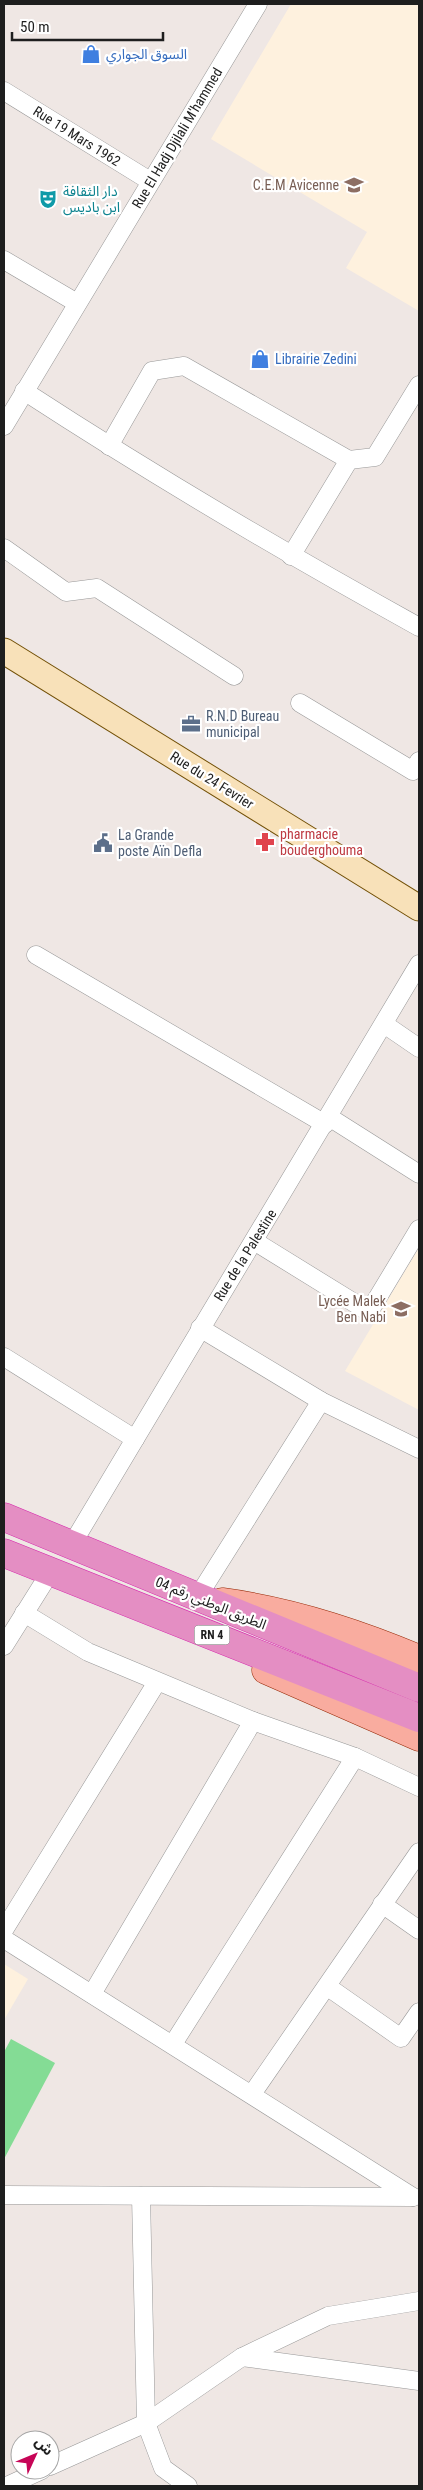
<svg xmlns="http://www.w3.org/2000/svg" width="423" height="2490" font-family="'Roboto Condensed','Noto Sans Arabic',sans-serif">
<rect width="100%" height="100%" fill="#efe7e4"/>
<!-- education -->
<g fill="#fef1de">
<polygon points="291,4 419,4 419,311 346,268 367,232 211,139"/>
<polygon points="419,1248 419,1410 345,1371"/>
<polygon points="4,1964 28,1979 4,2020"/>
</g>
<!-- pitch -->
<polygon fill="#84dc95" points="11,2039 55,2063 4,2159 4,2052"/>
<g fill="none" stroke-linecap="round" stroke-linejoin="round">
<!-- street casing -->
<g stroke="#989898" stroke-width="19">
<g id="street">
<polyline points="4,91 150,181"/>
<polyline points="4,260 77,303"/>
<path d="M24,391C153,475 285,553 419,627"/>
<polyline points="4,426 258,4"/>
<polyline points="109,446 152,371 184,366 349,460"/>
<polyline points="4,548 66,592 97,588 234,676"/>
<polyline points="291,556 349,460 375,457 419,385"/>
<polyline points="300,703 413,771 419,761"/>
<polyline points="36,955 325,1124"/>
<polyline points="384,1024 419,1048"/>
<polyline points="329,1117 419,1174"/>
<polyline points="254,1241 369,1312 419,1229"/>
<polyline points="200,1328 321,1401 419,1449"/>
<polyline points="4,1357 135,1439"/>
<polyline points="71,1546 419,964"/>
<polyline points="197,1598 321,1401"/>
<polyline points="24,1613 88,1652 253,1721 355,1757 419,1787"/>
<polyline points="4,1646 51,1571"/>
<polyline points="382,1904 419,1930"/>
<polyline points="4,1930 157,1682"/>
<polyline points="4,1939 413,2197"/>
<polyline points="328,1987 401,2038 419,2012"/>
<polyline points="92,1994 253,1721"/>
<polyline points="173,2044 355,1757"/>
<polyline points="252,2094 419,1852"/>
<polyline points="4,2195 413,2197"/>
<polyline points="141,2196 146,2423 163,2468 188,2486"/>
<polyline points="242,2357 419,2381"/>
<polyline points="50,2466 146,2423 242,2357 328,2316 419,2301"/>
<polyline points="7,2486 42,2470"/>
</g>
</g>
<!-- secondary casing -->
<g stroke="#735107" stroke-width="27">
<polyline id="secondary" points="4,651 419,908"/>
</g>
<!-- primary casing -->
<g stroke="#952704" stroke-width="29">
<g id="primary">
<path d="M222,1602C291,1611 355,1632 419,1659"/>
<polyline points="266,1670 419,1737"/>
</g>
</g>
<!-- highway casing -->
<g stroke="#d628ad" stroke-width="29">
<g id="highway">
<polyline points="4,1517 419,1688"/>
<polyline points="4,1553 419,1718"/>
</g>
</g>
<!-- street -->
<use href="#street" stroke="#fff" stroke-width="18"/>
<!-- secondary -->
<use href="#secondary" stroke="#f8e1b9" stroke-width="25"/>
<!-- primary -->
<use href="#primary" stroke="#f9ac9f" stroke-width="28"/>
<!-- highway -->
<use href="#highway" stroke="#e48ec3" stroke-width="28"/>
</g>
<!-- icons -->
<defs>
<g id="shop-bare" transform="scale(1.5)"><path d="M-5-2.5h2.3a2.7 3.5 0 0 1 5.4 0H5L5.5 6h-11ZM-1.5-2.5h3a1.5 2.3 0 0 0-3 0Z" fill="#3f7fe0" stroke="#fff" stroke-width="2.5" paint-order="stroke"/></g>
<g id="school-bare" transform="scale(1.5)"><path d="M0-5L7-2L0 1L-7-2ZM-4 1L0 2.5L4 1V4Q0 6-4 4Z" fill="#8d6e63" stroke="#fff" stroke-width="2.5" paint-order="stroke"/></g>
<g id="theatre-bare" transform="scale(1.5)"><path d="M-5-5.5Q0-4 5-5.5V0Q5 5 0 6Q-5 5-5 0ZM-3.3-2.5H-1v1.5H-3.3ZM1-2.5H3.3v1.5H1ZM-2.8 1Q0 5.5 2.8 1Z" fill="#0f9aa8" stroke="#fff" stroke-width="2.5" paint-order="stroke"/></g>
<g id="office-bare" transform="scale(1.5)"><path d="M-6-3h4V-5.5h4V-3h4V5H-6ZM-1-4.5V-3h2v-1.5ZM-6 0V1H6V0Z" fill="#5c6f8a" stroke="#fff" stroke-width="2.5" paint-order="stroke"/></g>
<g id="pharmacy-bare" transform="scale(1.5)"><path d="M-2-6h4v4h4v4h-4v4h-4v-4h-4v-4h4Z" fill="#e0444e" stroke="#fff" stroke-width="2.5" paint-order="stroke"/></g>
<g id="civic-bare" transform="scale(1.5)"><path d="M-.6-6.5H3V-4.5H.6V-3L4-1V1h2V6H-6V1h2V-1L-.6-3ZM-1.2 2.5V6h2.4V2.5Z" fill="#5c6f8a" stroke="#fff" stroke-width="2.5" paint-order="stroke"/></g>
</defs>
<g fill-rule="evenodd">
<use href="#shop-bare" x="91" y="54"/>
<use href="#school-bare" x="354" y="185"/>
<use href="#theatre-bare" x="48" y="199"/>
<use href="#shop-bare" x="260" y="359"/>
<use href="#office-bare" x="191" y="724"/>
<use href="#pharmacy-bare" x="265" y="842"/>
<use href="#civic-bare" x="103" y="843"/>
<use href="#school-bare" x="401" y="1309"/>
</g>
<g text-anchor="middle" stroke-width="4.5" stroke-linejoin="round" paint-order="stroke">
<!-- shield labels -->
<rect fill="#fff" stroke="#626262" stroke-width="1" x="194.5" y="1625.5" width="35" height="19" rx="4"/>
<g font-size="12" font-weight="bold" fill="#1e1e1e">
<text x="212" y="1639">RN 4</text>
</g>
<!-- shop labels -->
<g font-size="14" fill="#366cbe" stroke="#fff" text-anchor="start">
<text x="106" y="59">السوق الجواري</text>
<text x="275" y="364">Librairie Zedini</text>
</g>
<!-- street labels -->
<g font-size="14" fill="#1e1e1e" stroke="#fff">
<text transform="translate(77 136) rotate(32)" y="5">Rue 19 Mars 1962</text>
<text transform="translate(177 138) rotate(-59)" y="5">Rue El Hadj Djilali M'hammed</text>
<text transform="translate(212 780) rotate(32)" y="5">Rue du 24 Fevrier</text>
<text transform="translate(245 1255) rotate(-58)" y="5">Rue de la Palestine</text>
<text transform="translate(211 1603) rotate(22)" y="5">الطريق الوطني رقم 04</text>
</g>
<!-- education labels -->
<g font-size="14" fill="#785e54" stroke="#fff" text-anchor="end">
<text x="339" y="190">C.E.M Avicenne</text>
<text x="386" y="1306">Lycée Malek<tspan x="386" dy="16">Ben Nabi</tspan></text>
</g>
<!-- culture labels -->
<g font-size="14" fill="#0d838f" stroke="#fff" text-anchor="start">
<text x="63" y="196">دار الثقافة<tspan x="63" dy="16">ابن باديس</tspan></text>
</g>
<!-- service labels -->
<g font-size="14" fill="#4e5e75" stroke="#fff" text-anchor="start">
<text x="206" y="721">R.N.D Bureau<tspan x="206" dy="16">municipal</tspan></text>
<text x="118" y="840">La Grande<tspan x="118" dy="16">poste Aïn Defla</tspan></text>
</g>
<!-- health labels -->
<g font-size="14" fill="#be3a42" stroke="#fff" text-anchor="start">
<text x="280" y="839">pharmacie<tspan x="280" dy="16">bouderghouma</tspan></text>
</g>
</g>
<!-- border -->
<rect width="423" height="2490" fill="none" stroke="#1e1e1e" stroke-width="10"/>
<!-- north arrow -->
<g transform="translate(35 2455) rotate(46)"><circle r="24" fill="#ffffff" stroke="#a5a5a5"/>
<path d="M0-4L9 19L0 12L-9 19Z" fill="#c70557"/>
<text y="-8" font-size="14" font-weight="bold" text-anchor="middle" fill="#1e1e1e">ش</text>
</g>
<!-- scale -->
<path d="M12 32v8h151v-8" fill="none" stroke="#1e1e1e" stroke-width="2.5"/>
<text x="20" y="32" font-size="15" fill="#1e1e1e" stroke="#ffffff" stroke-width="4" paint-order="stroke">50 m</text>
</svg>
